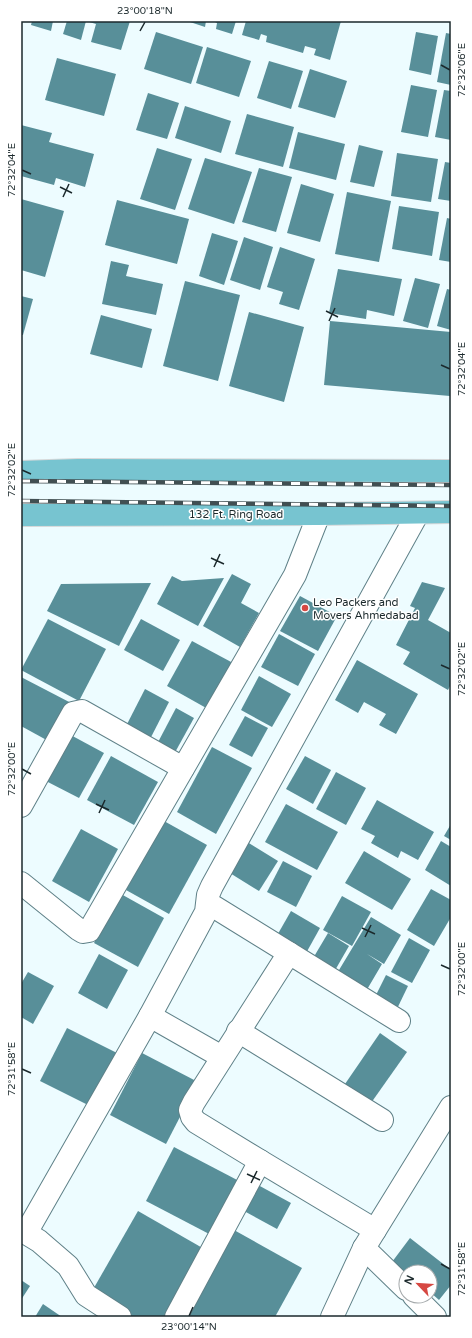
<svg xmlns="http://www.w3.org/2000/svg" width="472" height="1338" font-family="'Varela Round',sans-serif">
<rect width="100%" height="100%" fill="#edfcff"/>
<!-- building -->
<g fill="#588f99">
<polygon points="32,21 53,21 51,31 31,25"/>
<polygon points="67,21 86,21 81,40 63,34"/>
<polygon points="86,21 130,21 121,50 91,42 96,24"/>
<polygon points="187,21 206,21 205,27"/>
<polygon points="213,21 236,21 232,34 216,29 217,23"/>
<polygon points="246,21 341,21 330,60 314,55 316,49 305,46 303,53 266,42 267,36 261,34 259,40 242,35"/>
<polygon points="156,32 203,47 191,84 144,69"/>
<polygon points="416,32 438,36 431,75 409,70"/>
<polygon points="446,33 451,34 451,85 437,82"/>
<polygon points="207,47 251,61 239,97 196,83"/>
<polygon points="57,58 116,74 104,116 45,100"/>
<polygon points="269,61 303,71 291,109 257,98"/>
<polygon points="310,69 347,81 335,118 298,107"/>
<polygon points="411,85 437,90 428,137 401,132"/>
<polygon points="444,90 451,91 451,140 435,137"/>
<polygon points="148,93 179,103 167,139 136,130"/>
<polygon points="185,106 231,121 221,153 175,138"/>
<polygon points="247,114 294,127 283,167 235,154"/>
<polygon points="21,125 52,133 49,142 94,154 85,187 56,178 54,185 21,176"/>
<polygon points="298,132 345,144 336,180 289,168"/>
<polygon points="359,145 383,151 374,187 350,182"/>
<polygon points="157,148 192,159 175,210 140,199"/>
<polygon points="397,153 438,159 431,202 391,196"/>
<polygon points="205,158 252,172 234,224 188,209"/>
<polygon points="445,162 451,163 451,201 438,199"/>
<polygon points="259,168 292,177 276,232 242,222"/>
<polygon points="301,184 334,194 320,242 287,233"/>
<polygon points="347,192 391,201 379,262 335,254"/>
<polygon points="21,199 64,211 45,277 21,270"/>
<polygon points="117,200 189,219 177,264 105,245"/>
<polygon points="399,206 439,212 432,256 392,249"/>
<polygon points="447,218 451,219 451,262 439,260"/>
<polygon points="212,233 238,241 224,285 199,276"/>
<polygon points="244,237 273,247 260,290 230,280"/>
<polygon points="280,247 315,259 299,310 279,304 283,292 267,287"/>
<polygon points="111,261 129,265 126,276 163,284 156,315 102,304"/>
<polygon points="338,269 402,279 394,316 367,310 366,319 329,313"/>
<polygon points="415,278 440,284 428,328 403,321"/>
<polygon points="185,281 240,295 218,381 163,366"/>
<polygon points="447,289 451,290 451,330 437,326"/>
<polygon points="21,296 33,299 23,335 21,335"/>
<polygon points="249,312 304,327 284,402 229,386"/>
<polygon points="101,315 152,329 142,368 90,354"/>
<polygon points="330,321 451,332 450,396 324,385"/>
<polygon points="232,574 251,584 241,603 259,613 240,647 203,626"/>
<polygon points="172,576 182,581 224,578 198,626 157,604"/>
<polygon points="422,582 445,588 428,620 451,633 451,684 448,690 403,664 410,652 396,645 415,608 410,606"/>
<polygon points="151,583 119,646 47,611 61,584"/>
<polygon points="300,596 337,616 318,651 280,631"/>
<polygon points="48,619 106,649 79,701 21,670"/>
<polygon points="141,619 180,640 163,671 124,650"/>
<polygon points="279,634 315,654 298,686 261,667"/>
<polygon points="192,641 233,663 208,709 167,686"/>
<polygon points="357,660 418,694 396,734 379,725 386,714 364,702 358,713 335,700"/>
<polygon points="259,676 291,694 272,727 241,710"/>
<polygon points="21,677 73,704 52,743 21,726"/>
<polygon points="145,689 169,702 148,743 124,730"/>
<polygon points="176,708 194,718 173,756 156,746"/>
<polygon points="245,716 268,728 252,757 229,745"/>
<polygon points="67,733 104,753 79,798 42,779"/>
<polygon points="212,747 252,768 216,834 177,812"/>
<polygon points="111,756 158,782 134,825 87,800"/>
<polygon points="305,756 331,770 313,804 286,789"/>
<polygon points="336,772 366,788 346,825 316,809"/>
<polygon points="377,800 434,832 418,860 401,851 398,858 371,843 375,836 361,829"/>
<polygon points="286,804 338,832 317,870 265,842"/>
<polygon points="164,821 207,845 169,914 126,890"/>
<polygon points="451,824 451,840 444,836"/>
<polygon points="81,829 118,849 89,902 52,881"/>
<polygon points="244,840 278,861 259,891 225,870"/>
<polygon points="441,841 451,847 451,886 425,870"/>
<polygon points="364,851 411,879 392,910 345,883"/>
<polygon points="283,861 312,876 296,907 267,892"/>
<polygon points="431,889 451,900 451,917 434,946 407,930"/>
<polygon points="121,894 164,918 138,967 94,943"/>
<polygon points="342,896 371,912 352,946 323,930"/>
<polygon points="291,911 320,928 305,955 275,939"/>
<polygon points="371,917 401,935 384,964 367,954 382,964 362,998 333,980"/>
<polygon points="328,933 349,946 330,979 309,965"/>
<polygon points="409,938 430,950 412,983 391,972"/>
<polygon points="99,954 128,970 107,1009 78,993"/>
<polygon points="28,972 54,986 33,1024 21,1017 21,984"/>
<polygon points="386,975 408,986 394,1015 372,1003"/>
<polygon points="67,1028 121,1055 94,1108 40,1081"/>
<polygon points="380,1033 407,1052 371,1103 345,1084"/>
<polygon points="142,1053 198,1082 166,1144 110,1115"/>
<polygon points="174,1147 241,1182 213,1236 146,1201"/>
<polygon points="258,1185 291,1203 277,1229 244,1211"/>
<polygon points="138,1211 206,1250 168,1317 133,1317 91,1293"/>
<polygon points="234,1230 302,1268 275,1317 187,1317"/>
<polygon points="410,1238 451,1270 451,1285 439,1300 430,1292 430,1272 406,1272 406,1274 392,1262"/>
<polygon points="21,1280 30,1286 21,1300"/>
<polygon points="43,1304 62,1317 35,1317"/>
</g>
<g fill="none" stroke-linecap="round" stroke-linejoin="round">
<!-- street casing -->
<g stroke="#5f8188" stroke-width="24">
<g id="street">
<polyline points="21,806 73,713 82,711 183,768"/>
<polyline points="21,883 78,929 83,932 89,931 295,575 319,514"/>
<polyline points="208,903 289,953"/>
<polyline points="150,1016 222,1057"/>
<polyline points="238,1031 382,1120"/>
<polyline points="260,1161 196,1122 192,1117 190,1110 194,1102 289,953 399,1021"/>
<polyline points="21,1230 39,1241 68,1266 86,1295 120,1317"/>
<polyline points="26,1233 150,1016 206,912 208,895 212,886 418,513"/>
<polyline points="364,1248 406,1289"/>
<polyline points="414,1296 435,1317"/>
<polyline points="176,1317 260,1161 375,1230"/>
</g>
</g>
<!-- secondary casing -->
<g stroke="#5f8188" stroke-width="24">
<polyline id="secondary" points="332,1317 364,1248 451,1107"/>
</g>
<!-- primary casing -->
<g stroke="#d6d8d9" stroke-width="24">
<g id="primary">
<polyline points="21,472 78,470 451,471"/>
<polyline points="21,515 319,514 451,512"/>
</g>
</g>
<!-- street -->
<use href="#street" stroke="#fff" stroke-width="22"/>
<!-- secondary -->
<use href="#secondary" stroke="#fff" stroke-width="22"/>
<!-- primary -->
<use href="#primary" stroke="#77c4d0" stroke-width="22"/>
<!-- rail casing -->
<g stroke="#414f52" stroke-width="4.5">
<g id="rail">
<polyline points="21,481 451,485"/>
<polyline points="21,501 451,506"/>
</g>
</g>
<!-- rail -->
<use href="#rail" stroke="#fff" stroke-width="3" stroke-dasharray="9" stroke-linecap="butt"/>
</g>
<!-- ticks -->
<path fill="none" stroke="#1b292c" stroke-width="1.5" d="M140,31L145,22M441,65L450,70M22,170L31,174M60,187L72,193M63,197L69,184M326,311L338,317M329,321L335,308M441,365L450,369M22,470L31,474M211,558L224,564M214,567L220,554M441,665L450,669M22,769L31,774M96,804L109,810M99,813L105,800M362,928L375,934M365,937L371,925M441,965L450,969M22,1069L31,1073M247,1174L260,1180M251,1183L257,1171M441,1264L450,1269M189,1316L193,1307"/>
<!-- markers -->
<circle fill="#d64842" stroke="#fff" stroke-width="1.5" cx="305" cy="608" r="4"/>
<g text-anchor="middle" stroke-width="3" stroke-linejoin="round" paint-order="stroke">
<!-- street labels -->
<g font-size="11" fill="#1b292c" stroke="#fff">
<text x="236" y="518">132 Ft. Ring Road</text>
</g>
<!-- poi labels -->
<g font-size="11" fill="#1b292c" stroke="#fff" text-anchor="start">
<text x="313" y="606">Leo Packers and<tspan x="313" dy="13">Movers Ahmedabad</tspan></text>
</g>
</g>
<!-- border -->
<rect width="472" height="1338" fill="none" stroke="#ffffff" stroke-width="44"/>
<!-- north arrow -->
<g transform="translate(418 1284) rotate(295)"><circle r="19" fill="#ffffff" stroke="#a4a9ab"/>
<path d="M0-3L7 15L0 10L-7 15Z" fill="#d64842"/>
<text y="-6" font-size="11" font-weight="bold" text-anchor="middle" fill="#1b292c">N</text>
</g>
<rect x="22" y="22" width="428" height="1294" fill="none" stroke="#1b292c" stroke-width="1.5"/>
<g font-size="10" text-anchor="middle" fill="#1b292c">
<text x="145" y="14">23°00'18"N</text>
<text transform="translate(461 70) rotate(-90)" y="4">72°32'06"E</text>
<text transform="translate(11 170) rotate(-90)" y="4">72°32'04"E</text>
<text transform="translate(461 369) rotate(-90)" y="4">72°32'04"E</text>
<text transform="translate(11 470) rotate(-90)" y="4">72°32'02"E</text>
<text transform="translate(461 669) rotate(-90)" y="4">72°32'02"E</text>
<text transform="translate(11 769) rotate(-90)" y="4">72°32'00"E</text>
<text transform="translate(461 969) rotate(-90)" y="4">72°32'00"E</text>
<text transform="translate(11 1069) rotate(-90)" y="4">72°31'58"E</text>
<text transform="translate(461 1269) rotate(-90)" y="4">72°31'58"E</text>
<text x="189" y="1330">23°00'14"N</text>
</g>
</svg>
